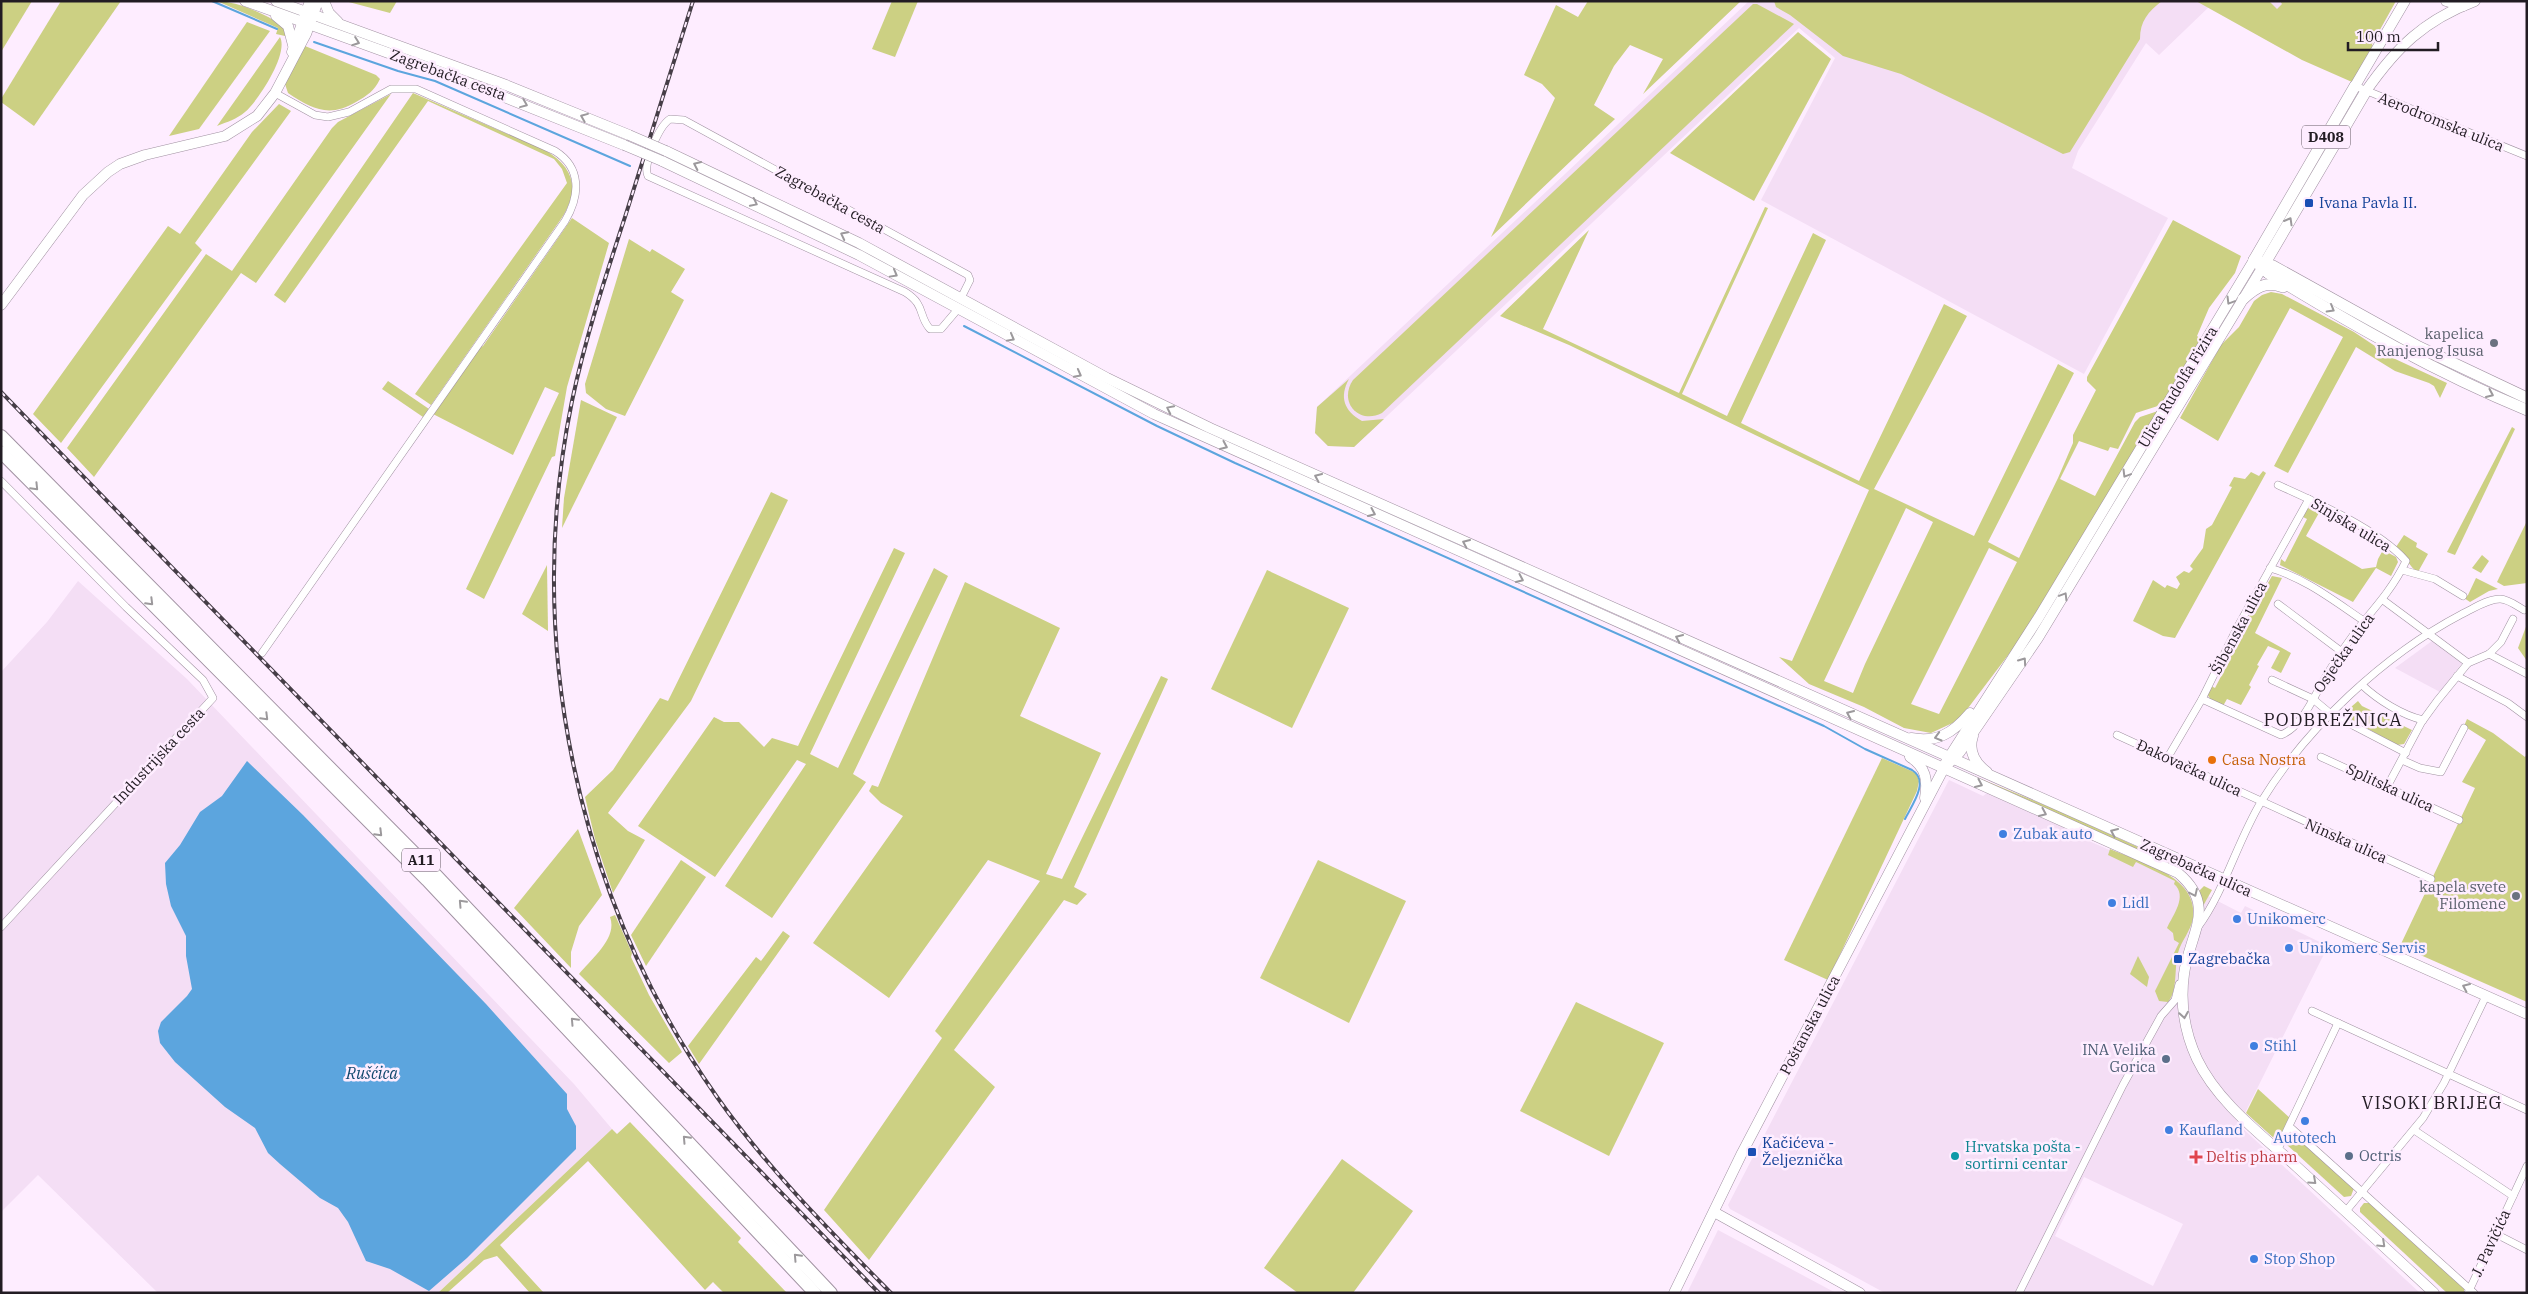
<svg xmlns="http://www.w3.org/2000/svg" width="2528" height="1294" font-family="'IBM Plex Serif',serif">
<rect width="100%" height="100%" fill="#feedff"/>
<!-- built -->
<g fill="#f4def5" fill-rule="evenodd">
<polygon points="1749,1 2389,1 2346,74 2212,4 2159,55 2146,43 2078,151 2072,168 2168,218 2084,374 1761,200 1835,58 1799,28 1354,447 1328,446 1315,433 1317,407"/>
<polygon points="78,581 187,679 574,1084 612,1129 438,1293 158,1293 38,1175 1,1212 1,672 47,622"/>
<polygon points="2432,641 2462,663 2440,692 2395,668"/>
<path d="M1949,780L1983,796L1987,793L2065,828L2064,830L2171,877L2241,913L2245,906L2328,946L2239,1125L2420,1293H1885L1730,1209L1728,1205ZM2084,1177L2183,1224L2153,1286L2055,1236Z"/>
<polygon points="1718,1230 1836,1293 1687,1293"/>
</g>
<!-- green -->
<g fill="#ccd083" fill-rule="evenodd">
<polygon points="1,1 32,1 1,52"/>
<polygon points="61,1 121,1 34,126 1,102 1,99"/>
<path d="M217,1C237,1 272,16 287,30L285,36L276,34L278,28Z"/>
<polygon points="345,1 397,1 390,13"/>
<polygon points="892,1 918,1 895,57 872,49"/>
<polygon points="1588,1 1741,1 1643,94 1663,59 1630,45 1614,66 1594,105 1615,119 1491,237 1555,98 1542,84 1524,75 1556,5 1578,17"/>
<path d="M1774,1H2162C2148,12 2140,21 2140,39L2070,152L2063,154L1982,113L1901,74L1843,56L1790,15L1776,7Z"/>
<polygon points="2196,1 2269,1 2277,9 2282,4 2280,1 2396,1 2372,44 2374,49 2352,82 2302,60"/>
<path d="M1753,4H1757L1794,24L1382,413C1359,425 1338,402 1353,380Z"/>
<polygon points="247,22 270,31 199,129 169,136"/>
<polygon points="1798,32 1831,59 1754,201 1670,153"/>
<path d="M280,37C289,54 258,101 245,112C237,119 227,122 217,126Z"/>
<path d="M305,46L376,75L380,79C374,91 368,95 356,102C329,118 312,109 288,93L285,84Z"/>
<path d="M413,93L545,150C575,168 580,190 561,219L431,405L415,394L567,183L562,169L554,159L428,101L285,303L274,295Z"/>
<polygon points="391,94 256,283 241,273 94,477 67,448 206,254 232,271 332,128 338,122"/>
<polygon points="279,104 291,111 195,243 202,250 61,443 33,414 168,226 180,234 252,132"/>
<path d="M1765,207L1768,208L1682,394L1727,416L1813,233L1826,240L1741,423L1859,481L1944,304L1967,316L1874,489L1974,536L2058,364L2074,373L1988,542L2019,558L2058,478L2073,443V435L2096,390L2087,381V377L2173,220L2241,256L2235,273L2209,308L2197,336L2202,340L2164,404L2136,413L2118,449L2110,447L2108,451L2079,441L2060,479L2095,496L2135,422L2140,417L2158,411L2018,642L1959,720L1931,733L1904,728L1864,707L1809,684L1779,657L1792,661L1869,490L1569,345L1500,316L1589,230L1543,329L1679,393ZM1906,508L1933,522L1865,664L1853,693L1824,681ZM1989,548L2017,562L1939,714L1911,704Z"/>
<polygon points="572,218 609,243 567,387 555,456 552,457 484,599 466,589 559,393 545,387 513,455 433,414 479,348 483,346"/>
<polygon points="629,239 650,252 652,249 685,269 671,292 684,300 625,416 606,409 586,393 585,384"/>
<polygon points="2271,292 2282,294 2354,332 2393,358 2447,383 2440,398 2434,386 2429,383 2395,371 2356,347 2288,473 2274,466 2343,337 2290,308 2218,441 2180,418 2221,345 2239,327 2254,301 2262,295"/>
<path d="M1349,379C1339,397 1344,411 1362,421L1384,419L1354,447L1328,446L1315,433L1317,407Z"/>
<polygon points="388,381 429,409 423,417 382,389"/>
<polygon points="581,400 617,417 562,528 564,498"/>
<polygon points="2512,427 2515,429 2455,555 2447,552"/>
<polygon points="2263,471 2266,473 2175,638 2163,636 2133,621 2153,580 2165,588 2167,585 2177,589 2180,584 2176,577 2184,571 2189,573 2193,569 2190,566 2203,548 2206,529 2212,525 2232,487 2229,486 2234,477 2245,479 2251,472 2259,476"/>
<polygon points="771,492 788,500 691,701 608,813 628,831 645,840 613,893 595,839 585,797 613,770 660,698 668,701"/>
<polygon points="2309,506 2320,511 2306,536 2362,569 2376,567 2378,559 2383,550 2396,557 2398,562 2391,576 2376,568 2353,602 2280,565 2281,559 2285,562 2307,519 2303,517"/>
<polygon points="2527,521 2527,583 2504,586 2497,582"/>
<path d="M2404,535L2417,543L2416,547L2428,554L2418,572C2410,569 2405,554 2396,547Z"/>
<polygon points="894,548 905,553 810,754 838,768 934,568 948,576 853,774 866,782 772,918 725,886 806,764 797,760 715,877 638,826 714,717 724,722 739,722 764,747 772,738 798,746"/>
<polygon points="2482,555 2489,561 2481,573 2472,568"/>
<polygon points="547,565 548,631 522,614"/>
<polygon points="1267,570 1349,608 1292,728 1211,689"/>
<polygon points="2272,576 2282,578 2255,633 2291,653 2281,673 2271,668 2280,651 2268,646 2257,665 2259,666 2249,685 2251,687 2241,705 2227,699 2223,706 2211,700 2207,694 2211,686 2215,688 2229,661 2225,658"/>
<polygon points="2476,578 2498,589 2489,591 2470,602 2464,598 2468,595"/>
<polygon points="965,582 1060,628 1020,716 1101,753 1046,874 1062,879 1161,676 1168,679 1074,887 1087,894 1077,905 1064,900 954,1050 995,1087 869,1260 824,1210 942,1038 935,1031 1040,881 988,860 889,998 813,943 903,816 881,803 869,791 872,785 878,787"/>
<polygon points="2527,624 2527,661 2518,648"/>
<polygon points="2358,701 2362,706 2412,730 2404,744 2397,745 2345,716 2344,713"/>
<polygon points="2467,719 2493,733 2525,757 2527,754 2527,1002 2400,946 2475,788 2462,782 2486,740 2464,726"/>
<polygon points="1882,758 1916,773 1919,781 1917,791 1828,980 1784,960"/>
<polygon points="1962,771 2059,811 2206,878 2132,847"/>
<polygon points="578,829 602,895 579,926 571,952 571,968 514,908"/>
<path d="M2110,849C2140,862 2199,876 2193,918C2191,931 2181,941 2178,953C2174,968 2178,991 2168,1002L2159,1001L2155,991L2179,943L2174,940L2173,933L2167,928C2173,915 2188,896 2174,884L2175,881L2136,862L2133,867L2108,855Z"/>
<polygon points="681,860 706,877 646,966 631,935"/>
<polygon points="1318,860 1406,901 1349,1023 1260,978"/>
<polygon points="2204,886 2212,890 2203,906 2199,891"/>
<path d="M615,915L632,953L631,957L649,995L682,1052L669,1063L579,974C591,959 618,938 610,917Z"/>
<polygon points="783,931 790,936 699,1064 688,1046 756,957 761,961"/>
<polygon points="2138,956 2149,977 2147,987 2130,974"/>
<polygon points="1576,1002 1664,1043 1609,1156 1520,1111"/>
<polygon points="2258,1089 2290,1118 2277,1141 2246,1113"/>
<polygon points="630,1122 741,1238 738,1242 787,1293 724,1293 713,1282 705,1290 588,1161 500,1245 544,1293 530,1293 497,1256 484,1260 447,1293 438,1293 612,1129 617,1134"/>
<polygon points="2295,1135 2354,1188 2351,1196 2344,1197 2285,1143 2289,1136"/>
<polygon points="1342,1159 1413,1211 1353,1293 1298,1293 1264,1268"/>
<polygon points="2364,1203 2371,1203 2464,1288 2464,1293 2447,1293 2360,1212 2360,1208"/>
</g>
<!-- water -->
<polygon fill="#5ca5de" points="247,761 303,815 486,1004 567,1094 567,1109 576,1126 576,1149 467,1258 429,1291 390,1269 366,1261 348,1222 338,1208 320,1198 280,1164 268,1153 255,1128 225,1107 175,1062 160,1043 158,1031 161,1022 187,996 192,989 186,956 186,936 171,906 166,884 165,863 180,845 200,812 222,796"/>
<g fill="none" stroke-linecap="round" stroke-linejoin="round">
<!-- stream -->
<g stroke="#5ca5de" stroke-width="2">
<polyline points="212,1 277,29"/>
<polyline points="314,42 398,71 435,81 630,166"/>
<path d="M964,326L1157,426L1235,463L1824,726L1865,749L1912,770C1930,781 1912,805 1905,819"/>
</g>
<!-- street casing -->
<g stroke="#a192a2" stroke-width="8">
<g id="street">
<polyline points="2355,86 2527,156"/>
<path d="M958,309L941,329H930C918,316 926,305 905,292L648,176C642,165 659,126 670,119L684,120L968,275L970,280L961,298"/>
<polyline points="1,481 126,607 203,680 213,698 1,927"/>
<path d="M2270,568C2305,578 2334,601 2364,621"/>
<polyline points="2402,570 2435,579 2463,596"/>
<polyline points="2383,600 2468,663"/>
<polyline points="2278,604 2342,652"/>
<path d="M262,653L565,221C580,196 582,168 555,151L416,89H391L349,112L328,117L315,115L275,93"/>
<polyline points="2489,654 2527,674"/>
<polyline points="2457,676 2508,703 2527,717"/>
<polyline points="2272,680 2313,699 2331,714 2406,753"/>
<path d="M2362,685C2378,700 2402,715 2423,720"/>
<path d="M2202,699L2281,735C2302,727 2314,696 2325,678C2336,659 2350,639 2364,621C2380,602 2395,584 2406,561C2379,530 2316,502 2278,485"/>
<polyline points="2117,735 2431,879"/>
<polyline points="2168,757 2202,699 2237,628 2309,499"/>
<polyline points="2321,757 2459,820"/>
<polyline points="2402,760 2420,768 2441,772 2464,728"/>
<polyline points="2387,787 2421,723 2437,701 2468,663 2489,654 2501,642 2513,619"/>
<path d="M2198,927C2225,890 2237,842 2261,802C2307,727 2384,655 2462,614C2473,609 2487,599 2500,599C2508,599 2517,606 2524,610"/>
<polyline points="2312,1011 2338,1023"/>
<polyline points="2290,1127 2474,1293"/>
<polyline points="2414,1130 2513,1196"/>
<polyline points="2278,1149 2338,1023 2527,1110"/>
<polyline points="2346,1211 2423,1118 2444,1083 2486,996"/>
<polyline points="2496,1234 2527,1250"/>
<polyline points="2019,1293 2123,1085 2161,1016 2175,1000 2179,984"/>
<polyline points="2468,1293 2527,1166"/>
</g>
</g>
<!-- secondary casing -->
<g stroke="#a192a2" stroke-width="11">
<g id="secondary">
<polyline points="245,1 449,75 624,145"/>
<polyline points="276,1 506,85 629,135"/>
<polyline points="324,1 329,13 338,22"/>
<polyline points="2446,1 2463,6"/>
<polyline points="276,16 288,26 293,45"/>
<polyline points="292,52 310,1"/>
<polyline points="2355,86 2405,1"/>
<path d="M2366,91C2396,48 2424,20 2475,1"/>
<polyline points="666,151 859,243 1107,378 1210,428 2527,1014"/>
<path d="M662,161L859,255L1154,414L2178,873C2218,906 2189,935 2184,974C2180,1003 2185,1033 2197,1059C2218,1103 2262,1135 2297,1167C2343,1209 2389,1251 2434,1293"/>
<polyline points="1,305 83,195 108,172 120,164 145,155 225,136 257,116 275,93 306,34 318,1"/>
<path d="M1973,736C1968,751 1975,763 1987,772"/>
<path d="M1911,738C1937,743 1953,733 1970,713"/>
<path d="M1910,757C1926,767 1928,780 1925,798"/>
<polyline points="1946,762 2039,617 2254,260"/>
<polyline points="1714,1212 1860,1293"/>
<polyline points="1674,1293 1742,1153 1944,768 1960,752 2038,638 2265,263"/>
</g>
</g>
<!-- primary casing -->
<g stroke="#a192a2" stroke-width="12">
<g id="primary">
<path d="M2254,260L2268,273C2351,324 2437,373 2527,410"/>
<polyline points="2254,260 2355,86"/>
<polyline points="2255,260 2273,266 2419,347 2527,398"/>
<polyline points="2265,263 2366,91"/>
<path d="M2243,299C2255,288 2266,280 2283,287"/>
</g>
</g>
<!-- highway casing -->
<g stroke="#a192a2" stroke-width="14">
<g id="highway">
<polyline points="1,436 434,873 831,1293"/>
<polyline points="1,452 427,880 815,1293"/>
</g>
</g>
<!-- street -->
<use href="#street" stroke="#fff" stroke-width="7"/>
<!-- secondary -->
<use href="#secondary" stroke="#fff" stroke-width="10"/>
<!-- primary -->
<use href="#primary" stroke="#fff" stroke-width="11"/>
<!-- highway -->
<use href="#highway" stroke="#fff" stroke-width="12"/>
<!-- rail casing -->
<g stroke="#463e47" stroke-width="4">
<g id="rail">
<path d="M693,1C670,73 648,145 625,217C605,278 585,339 572,401C523,641 576,897 717,1097C767,1168 829,1230 891,1293"/>
<polyline points="1,392 879,1293"/>
</g>
</g>
<!-- rail -->
<use href="#rail" stroke="#feedff" stroke-width="2" stroke-dasharray="5.5" stroke-linecap="butt"/>
<!-- secondary-bridge casing -->
<g stroke="#a192a2" stroke-width="11" stroke-linecap="butt">
<g id="secondary-bridge">
<polyline points="629,135 666,151"/>
<polyline points="624,145 662,161"/>
</g>
</g>
<!-- secondary-bridge -->
<use href="#secondary-bridge" stroke="#fff" stroke-width="10"/>
</g>
<!-- one-way arrows -->
<defs><path id="oneway-chevron" d="M-2-3.5L2.5 0L-2 3.5" fill="none" stroke-width="1.6" stroke-linecap="round" stroke-linejoin="round" transform="scale(1.25)"/></defs>
<g stroke="#9c999c">
<use href="#oneway-chevron" transform="translate(356 42) rotate(20)"/>
<use href="#oneway-chevron" transform="translate(524 104) rotate(22)"/>
<use href="#oneway-chevron" transform="translate(584 117) rotate(-158)"/>
<use href="#oneway-chevron" transform="translate(697 165) rotate(-155)"/>
<use href="#oneway-chevron" transform="translate(754 203) rotate(26)"/>
<use href="#oneway-chevron" transform="translate(2289 221) rotate(-60)"/>
<use href="#oneway-chevron" transform="translate(844 235) rotate(-153)"/>
<use href="#oneway-chevron" transform="translate(894 274) rotate(29)"/>
<use href="#oneway-chevron" transform="translate(2230 301) rotate(121)"/>
<use href="#oneway-chevron" transform="translate(2331 309) rotate(30)"/>
<use href="#oneway-chevron" transform="translate(1011 338) rotate(29)"/>
<use href="#oneway-chevron" transform="translate(1078 374) rotate(28)"/>
<use href="#oneway-chevron" transform="translate(2490 394) rotate(24)"/>
<use href="#oneway-chevron" transform="translate(1170 409) rotate(-154)"/>
<use href="#oneway-chevron" transform="translate(1224 446) rotate(24)"/>
<use href="#oneway-chevron" transform="translate(2126 474) rotate(121)"/>
<use href="#oneway-chevron" transform="translate(1318 477) rotate(-156)"/>
<use href="#oneway-chevron" transform="translate(35 487) rotate(46)"/>
<use href="#oneway-chevron" transform="translate(1372 513) rotate(24)"/>
<use href="#oneway-chevron" transform="translate(1466 543) rotate(-156)"/>
<use href="#oneway-chevron" transform="translate(1520 579) rotate(24)"/>
<use href="#oneway-chevron" transform="translate(2064 596) rotate(-59)"/>
<use href="#oneway-chevron" transform="translate(150 602) rotate(45)"/>
<use href="#oneway-chevron" transform="translate(1679 638) rotate(-156)"/>
<use href="#oneway-chevron" transform="translate(2023 661) rotate(-55)"/>
<use href="#oneway-chevron" transform="translate(1850 714) rotate(-156)"/>
<use href="#oneway-chevron" transform="translate(265 717) rotate(45)"/>
<use href="#oneway-chevron" transform="translate(1938 737) rotate(164)"/>
<use href="#oneway-chevron" transform="translate(1979 784) rotate(24)"/>
<use href="#oneway-chevron" transform="translate(2043 813) rotate(24)"/>
<use href="#oneway-chevron" transform="translate(2114 832) rotate(-156)"/>
<use href="#oneway-chevron" transform="translate(379 833) rotate(45)"/>
<use href="#oneway-chevron" transform="translate(2194 893) rotate(65)"/>
<use href="#oneway-chevron" transform="translate(462 903) rotate(-133)"/>
<use href="#oneway-chevron" transform="translate(2466 987) rotate(-156)"/>
<use href="#oneway-chevron" transform="translate(2184 1015) rotate(81)"/>
<use href="#oneway-chevron" transform="translate(574 1021) rotate(-133)"/>
<use href="#oneway-chevron" transform="translate(686 1139) rotate(-133)"/>
<use href="#oneway-chevron" transform="translate(2313 1181) rotate(42)"/>
<use href="#oneway-chevron" transform="translate(2382 1244) rotate(43)"/>
<use href="#oneway-chevron" transform="translate(797 1257) rotate(-133)"/>
</g>
<!-- markers -->
<g fill="#1a4fb4" stroke="#feedff" stroke-width="2">
<rect x="2304" y="198" width="10" height="10" rx="2.5"/>
<rect x="2173" y="954" width="10" height="10" rx="2.5"/>
<rect x="1747" y="1147" width="10" height="10" rx="2.5"/>
</g>
<g fill="#6b7280" stroke="#feedff" stroke-width="2">
<circle cx="2494" cy="343" r="5"/>
<circle cx="2516" cy="896" r="5"/>
</g>
<circle fill="#e8710a" stroke="#feedff" stroke-width="2" cx="2212" cy="760" r="5"/>
<g fill="#3f7fe0" stroke="#feedff" stroke-width="2">
<circle cx="2003" cy="834" r="5"/>
<circle cx="2112" cy="903" r="5"/>
<circle cx="2237" cy="919" r="5"/>
<circle cx="2289" cy="948" r="5"/>
<circle cx="2254" cy="1046" r="5"/>
<circle cx="2305" cy="1121" r="5"/>
<circle cx="2169" cy="1130" r="5"/>
<circle cx="2254" cy="1259" r="5"/>
</g>
<g fill="#5c6f8a" stroke="#feedff" stroke-width="2">
<circle cx="2166" cy="1059" r="5"/>
<circle cx="2349" cy="1156" r="5"/>
</g>
<circle fill="#0f9aa8" stroke="#feedff" stroke-width="2" cx="1955" cy="1156" r="5"/>
<path fill="#e0444e" stroke="#feedff" stroke-width="2" d="M2193.5 1149.5h5v5h5v5h-5v5h-5v-5h-5v-5h5z"/>
<g text-anchor="middle" stroke-width="5" stroke-linejoin="round" paint-order="stroke">
<!-- shield labels -->
<g fill="#feedff" stroke="#645b65" stroke-width="1">
<rect x="2302" y="125.5" width="48" height="23" rx="4"/>
<rect x="402" y="848.5" width="38" height="23" rx="4"/>
</g>
<g font-size="14" font-weight="bold" fill="#221c23">
<text x="2326" y="142">D408</text>
<text x="421" y="865">A11</text>
</g>
<!-- street labels -->
<g font-size="15" fill="#221c23" stroke="#feedff">
<text transform="translate(448 75) rotate(20)" y="5">Zagrebačka cesta</text>
<text transform="translate(2441 122) rotate(22)" y="5">Aerodromska ulica</text>
<text transform="translate(830 200) rotate(29)" y="5">Zagrebačka cesta</text>
<text transform="translate(2178 387) rotate(-59)" y="5">Ulica Rudolfa Fizira</text>
<text transform="translate(2351 525) rotate(31)" y="5">Sinjska ulica</text>
<text transform="translate(2239 628) rotate(-62)" y="5">Šibenska ulica</text>
<text transform="translate(2344 653) rotate(-55)" y="5">Osječka ulica</text>
<text transform="translate(159 756) rotate(-47)" y="5">Industrijska cesta</text>
<text transform="translate(2189 768) rotate(25)" y="5">Đakovačka ulica</text>
<text transform="translate(2390 788) rotate(25)" y="5">Splitska ulica</text>
<text transform="translate(2346 841) rotate(24)" y="5">Ninska ulica</text>
<text transform="translate(2196 868) rotate(24)" y="5">Zagrebačka ulica</text>
<text transform="translate(1810 1025) rotate(-62)" y="5">Poštanska ulica</text>
<text transform="translate(2491 1243) rotate(-65)" y="5">J. Pavičića</text>
</g>
<!-- transit labels -->
<g font-size="15" fill="#164399" stroke="#feedff" text-anchor="start">
<text x="2319" y="208">Ivana Pavla II.</text>
<text x="2188" y="964">Zagrebačka</text>
<text x="1762" y="1148">Kačićeva -<tspan x="1762" dy="17">Željeznička</tspan></text>
</g>
<!-- worship labels -->
<g font-size="15" fill="#5b616d" stroke="#feedff" text-anchor="end">
<text x="2484" y="339">kapelica<tspan x="2484" dy="17">Ranjenog Isusa</tspan></text>
<text x="2506" y="892">kapela svete<tspan x="2506" dy="17">Filomene</tspan></text>
</g>
<!-- food labels -->
<g font-size="15" fill="#c56008" stroke="#feedff" text-anchor="start">
<text x="2222" y="765">Casa Nostra</text>
</g>
<!-- shop labels -->
<g font-size="15" fill="#366cbe" stroke="#feedff" text-anchor="start">
<text x="2013" y="839">Zubak auto</text>
<text x="2122" y="908">Lidl</text>
<text x="2247" y="924">Unikomerc</text>
<text x="2299" y="953">Unikomerc Servis</text>
<text x="2264" y="1051">Stihl</text>
<text x="2179" y="1135">Kaufland</text>
<text x="2305" y="1143" text-anchor="middle">Autotech</text>
<text x="2264" y="1264">Stop Shop</text>
</g>
<!-- service labels -->
<g font-size="15" fill="#4e5e75" stroke="#feedff" text-anchor="end">
<text x="2156" y="1055">INA Velika<tspan x="2156" dy="17">Gorica</tspan></text>
<text x="2359" y="1161" text-anchor="start">Octris</text>
</g>
<!-- culture labels -->
<g font-size="15" fill="#0d838f" stroke="#feedff" text-anchor="start">
<text x="1965" y="1152">Hrvatska pošta -<tspan x="1965" dy="17">sortirni centar</tspan></text>
</g>
<!-- health labels -->
<g font-size="15" fill="#be3a42" stroke="#feedff" text-anchor="start">
<text x="2206" y="1162">Deltis pharm</text>
</g>
<!-- water labels -->
<g font-size="16" font-style="italic" fill="#11486e" stroke="#feedff">
<text x="372" y="1079">Rušćica</text>
</g>
<!-- quarter labels -->
<g font-size="18" letter-spacing="1" fill="#221c23" stroke="#feedff">
<text x="2333" y="726">PODBREŽNICA</text>
<text x="2432" y="1109">VISOKI BRIJEG</text>
</g>
</g>
<!-- border -->
<rect width="2528" height="1294" fill="none" stroke="#221c23" stroke-width="5"/>
<!-- scale -->
<path d="M2348 42v8h90v-8" fill="none" stroke="#221c23" stroke-width="2.5"/>
<text x="2356" y="42" font-size="15" fill="#221c23" stroke="#feedff" stroke-width="4" paint-order="stroke">100 m</text>
</svg>
